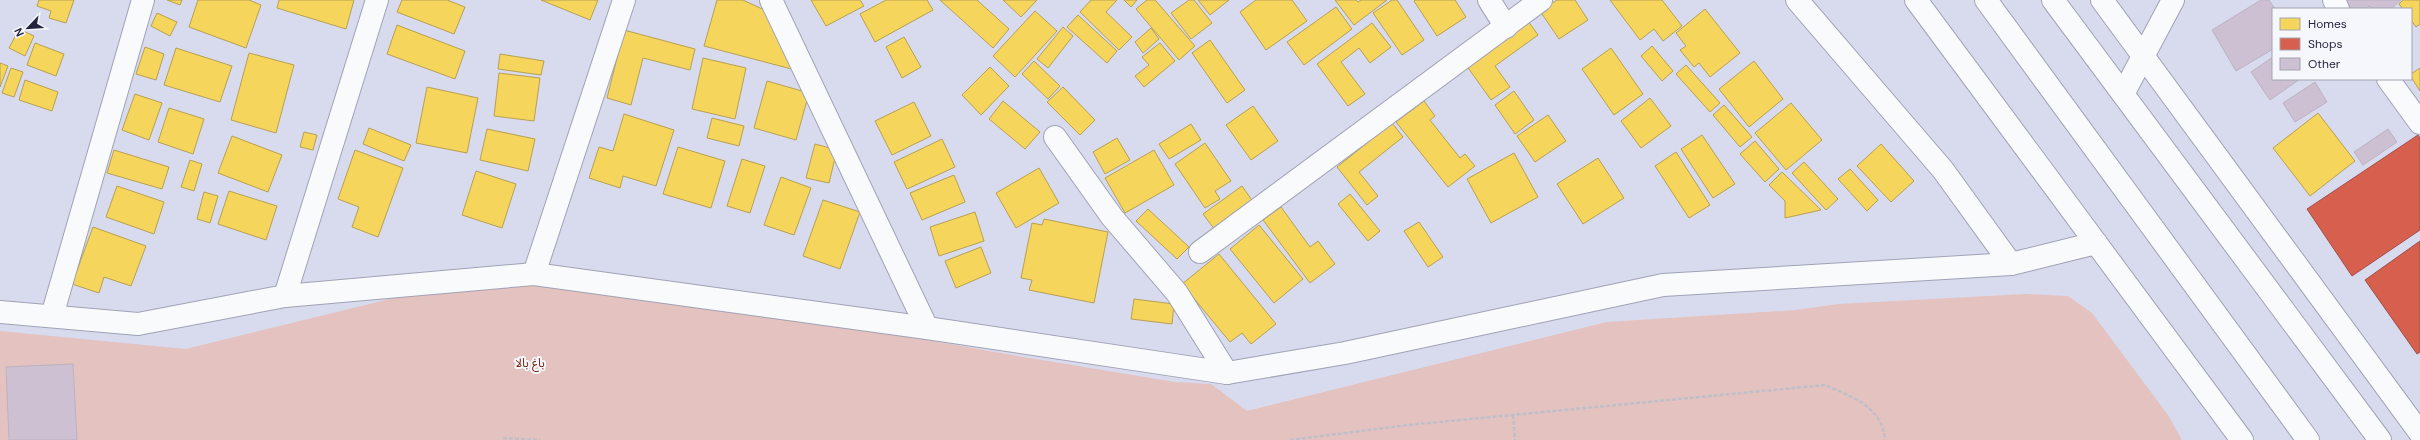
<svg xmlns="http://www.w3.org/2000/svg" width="2420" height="440" font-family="'DM Sans','Noto Sans Arabic',sans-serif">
<rect width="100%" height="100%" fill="#d8dbee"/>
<!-- green -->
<polygon fill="#e4c2bf" points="516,284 656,292 1012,355 1175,382 1211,384 1247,411 1607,322 1796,310 1838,304 2026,294 2068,296 2092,313 2168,415 2182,440 0,440 0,331 186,349 414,293"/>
<!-- homes -->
<g fill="#f6d55c" stroke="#b7a052">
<polygon points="39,0 74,0 66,23 49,18 51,11 37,6"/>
<polygon points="167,0 182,0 180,5"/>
<polygon points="198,0 249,0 261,5 246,48 189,27"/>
<polygon points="279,0 354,0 346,29 277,8"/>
<polygon points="402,0 447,0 465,7 454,34 397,12"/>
<polygon points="541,0 598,0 590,20"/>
<polygon points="717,0 743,0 773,14 799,71 704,46"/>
<polygon points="811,0 860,0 864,6 826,26"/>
<polygon points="886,0 927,0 933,10 875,42 860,14"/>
<polygon points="940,0 977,0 1009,29 993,48"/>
<polygon points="1003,0 1037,0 1021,17"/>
<polygon points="1091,0 1117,0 1106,12 1132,37 1119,50 1080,12"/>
<polygon points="1124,0 1137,0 1131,7"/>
<polygon points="1147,0 1155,0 1195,46 1179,60 1136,9"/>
<polygon points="1189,0 1194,0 1212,23 1191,39 1171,13"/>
<polygon points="1198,0 1229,0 1210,15"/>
<polygon points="1256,0 1292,0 1307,21 1266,50 1240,12"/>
<polygon points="1335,0 1356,0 1358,2 1361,0 1387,0 1354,25"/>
<polygon points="1392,0 1397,0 1424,40 1402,55 1373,13"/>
<polygon points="1416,0 1455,0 1466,17 1437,36 1414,1"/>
<polygon points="1557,0 1575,0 1588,20 1559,39 1540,11"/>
<polygon points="1610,0 1662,0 1682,26 1663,41 1654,29 1640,40"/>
<polygon points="2403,0 2420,0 2420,24 2416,27 2411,20 2411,9 2403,9 2399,4"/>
<polygon points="1336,7 1352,29 1304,65 1287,42"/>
<polygon points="1705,9 1740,53 1710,77 1699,63 1694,67 1680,50 1686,46 1676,33"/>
<polygon points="1035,11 1057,31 1015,77 993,56"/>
<polygon points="157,13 177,22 170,36 151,26"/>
<polygon points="1078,15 1117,51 1107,63 1067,27"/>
<polygon points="1528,21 1538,35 1495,66 1510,87 1491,100 1466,65"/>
<polygon points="1372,23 1391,47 1370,63 1359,48 1341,62 1365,94 1348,106 1317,64"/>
<polygon points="397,25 465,51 455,79 387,54"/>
<polygon points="1063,27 1073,36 1048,68 1037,59"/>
<polygon points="1151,28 1159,39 1143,53 1135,42"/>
<polygon points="19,29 34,36 25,56 9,48"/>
<polygon points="624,30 695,49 690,70 643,58 631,105 607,98"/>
<polygon points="904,37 921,67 902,78 886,47"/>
<polygon points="1210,40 1245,90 1227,103 1192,53"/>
<polygon points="35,43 64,54 56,76 27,65"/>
<polygon points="1160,43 1175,61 1144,87 1135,76 1149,65 1142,57"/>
<polygon points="1652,46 1673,71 1662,81 1641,56"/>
<polygon points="145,47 164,54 156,80 136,74"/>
<polygon points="176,48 232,66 220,102 164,85"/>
<polygon points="1611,48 1643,94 1614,115 1582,69"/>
<polygon points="249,53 294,65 276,133 231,120"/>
<polygon points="500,54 544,61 541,75 498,69"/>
<polygon points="703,58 746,68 735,119 692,109"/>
<polygon points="1034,61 1060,86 1048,99 1022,74"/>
<polygon points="1754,61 1783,99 1749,127 1719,89"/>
<polygon points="0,63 8,66 0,87"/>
<polygon points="1686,65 1720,103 1710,112 1676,74"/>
<polygon points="990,67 1009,86 981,115 962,95"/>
<polygon points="11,68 23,72 14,97 2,93"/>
<polygon points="2420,68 2420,91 2411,77 2411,74"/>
<polygon points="499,73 540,78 534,121 494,116"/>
<polygon points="25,80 58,92 52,111 19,100"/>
<polygon points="767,81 809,93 796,140 754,128"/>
<polygon points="427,87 478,98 467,153 416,143"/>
<polygon points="1063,87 1095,120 1080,135 1047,102"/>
<polygon points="1514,91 1534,120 1515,134 1495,105"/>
<polygon points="135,94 162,103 149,140 122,130"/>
<polygon points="1650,98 1671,126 1641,148 1621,121"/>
<polygon points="1003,101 1040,132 1025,149 989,119"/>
<polygon points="1424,101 1435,116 1430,120 1460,158 1465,154 1475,166 1448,187 1396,122"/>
<polygon points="914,102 931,136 892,155 875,121"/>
<polygon points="1791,103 1822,140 1786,170 1755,133"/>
<polygon points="1724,105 1752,137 1740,147 1713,115"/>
<polygon points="1253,106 1278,141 1251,160 1226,125"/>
<polygon points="169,108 204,119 193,154 158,142"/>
<polygon points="2318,113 2355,161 2310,196 2273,148"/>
<polygon points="624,114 674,130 656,186 623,176 620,188 589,178 599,147 613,151"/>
<polygon points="1548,115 1566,141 1535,162 1517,136"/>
<polygon points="712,118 744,126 739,146 707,138"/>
<polygon points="1392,123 1403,137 1359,172 1378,196 1367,205 1337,167"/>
<polygon points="1191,124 1201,140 1169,159 1159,144"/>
<polygon points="369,128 411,145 404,161 363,144"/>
<polygon points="487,129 535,139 528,171 480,160"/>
<polygon points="304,132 317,135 313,150 300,147"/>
<polygon points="1702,135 1735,184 1713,198 1681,149"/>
<polygon points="232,136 282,155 268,192 218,173"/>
<polygon points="1117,138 1130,160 1105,174 1093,152"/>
<polygon points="942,139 955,167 907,189 894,162"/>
<polygon points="1755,141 1779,169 1765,182 1740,154"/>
<polygon points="1205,143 1231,181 1215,191 1220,199 1205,208 1175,164"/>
<polygon points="815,144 837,150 829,183 806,178"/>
<polygon points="1881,144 1914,181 1891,202 1857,166"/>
<polygon points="678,147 725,161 711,208 663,194"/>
<polygon points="114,150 169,167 162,189 107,173"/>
<polygon points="355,150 403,168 378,237 352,227 359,207 338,199"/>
<polygon points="1154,150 1174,185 1125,213 1105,178"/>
<polygon points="1676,152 1710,205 1689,218 1655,166"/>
<polygon points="1514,153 1538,197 1491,223 1467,179"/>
<polygon points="1598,158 1624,198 1583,224 1557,184"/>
<polygon points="742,159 765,166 750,213 727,206"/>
<polygon points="190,160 202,164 194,191 181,187"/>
<polygon points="1804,162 1838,199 1826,210 1792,173"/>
<polygon points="1039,168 1059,203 1016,228 996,193"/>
<polygon points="1850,169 1878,200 1867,211 1838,179"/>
<polygon points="476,171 516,184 502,228 462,215"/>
<polygon points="1782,172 1821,210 1785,218 1785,201 1769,185"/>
<polygon points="954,175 965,202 922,220 910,193"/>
<polygon points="781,177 811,188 794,235 764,225"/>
<polygon points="117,186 164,202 154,234 106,217"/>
<polygon points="1242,186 1256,206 1218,234 1203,214"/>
<polygon points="229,191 277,206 266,240 218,224"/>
<polygon points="204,192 218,196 210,223 197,219"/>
<polygon points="1350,194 1380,231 1368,241 1338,204"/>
<polygon points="823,200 860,212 840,269 803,256"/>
<polygon points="1281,207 1310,247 1318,241 1335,264 1310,283 1263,220"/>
<polygon points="1148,209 1189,247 1177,259 1136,221"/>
<polygon points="975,212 984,241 939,256 930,227"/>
<polygon points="1044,219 1108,232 1094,303 1029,290 1032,280 1021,278 1032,223 1042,225"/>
<polygon points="1419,222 1443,257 1428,267 1404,231"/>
<polygon points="1259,225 1303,279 1274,303 1230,249"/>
<polygon points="93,227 146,246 131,286 104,277 99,293 72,284"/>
<polygon points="981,247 991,273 956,288 945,261"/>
<polygon points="1219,254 1276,324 1251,344 1242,333 1230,342 1182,284"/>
<polygon points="1134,299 1174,304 1172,324 1131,319"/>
</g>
<!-- shops -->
<g fill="#d6604d" stroke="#a04e48">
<polygon points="2418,135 2420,138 2420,230 2352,276 2307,209"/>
<polygon points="2420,241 2420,352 2417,354 2365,280"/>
</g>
<!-- building -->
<g fill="#cdc0d2" stroke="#bbb2c1">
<polygon points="2261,0 2269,0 2275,9 2273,9 2273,49 2236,71 2212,30"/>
<polygon points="2344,0 2401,0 2391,9 2372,9 2369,6 2366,9 2352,9"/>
<polygon points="2273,57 2273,79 2300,79 2270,100 2251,72"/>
<polygon points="2315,82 2327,102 2295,122 2283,103"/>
<polygon points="2388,129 2397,142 2363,165 2354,152"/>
<polygon points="73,364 77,440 9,440 6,367"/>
</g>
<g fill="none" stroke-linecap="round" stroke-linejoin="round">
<!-- minor casing -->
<g stroke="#a0a2b5" stroke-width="24">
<g id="minor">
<polyline points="771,0 927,328"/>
<polyline points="1489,0 1506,27"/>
<polyline points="1797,0 1943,170 2011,264"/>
<polyline points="1916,0 2242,440"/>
<polyline points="2102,0 2420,433"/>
<polyline points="2334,0 2338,9"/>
<polyline points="2388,79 2420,123"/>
<polyline points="2123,94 2173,0"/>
<polyline points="1055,137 1112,217 1177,293 1227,373"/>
<polyline points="1200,252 1541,0"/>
<polyline points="534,274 624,0"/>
<polyline points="285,296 377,0"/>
<polyline points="0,312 138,324 285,296 534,274 927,328 1227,373 1345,353 1663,285 2011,264 2096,243"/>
<polyline points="52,316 143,0"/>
</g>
</g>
<!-- major casing -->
<g stroke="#a0a2b5" stroke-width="24">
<g id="major">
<polyline points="1986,0 2308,440"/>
<polyline points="2053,0 2380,440"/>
</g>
</g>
<!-- path -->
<g stroke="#bebfc8" stroke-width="2.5" stroke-dasharray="4 2" stroke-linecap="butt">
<polyline points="1513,415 1515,440"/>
<polyline points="503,438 540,440"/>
<path d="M1290,440L1408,425L1825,385C1852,397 1882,406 1885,440"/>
</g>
<!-- minor -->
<use href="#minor" stroke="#f9fafc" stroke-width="22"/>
<!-- major -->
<use href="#major" stroke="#f9fafc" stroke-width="22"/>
</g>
<g text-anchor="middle" stroke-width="4" stroke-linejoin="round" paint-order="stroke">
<!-- park labels -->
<g font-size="12" fill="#75280d" stroke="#f6f7fd">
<text x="530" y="367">باغ بالا</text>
</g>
</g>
<!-- legend -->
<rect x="2272" y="8" width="140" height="72" fill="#f6f7fd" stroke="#a2a3b0"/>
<rect x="2280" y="18" width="20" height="12" fill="#f6d55c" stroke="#a2a3b0"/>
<text x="2308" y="28" font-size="12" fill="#23253c">Homes</text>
<rect x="2280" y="38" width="20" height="12" fill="#d6604d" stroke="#a2a3b0"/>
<text x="2308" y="48" font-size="12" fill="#23253c">Shops</text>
<rect x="2280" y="58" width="20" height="12" fill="#cdc0d2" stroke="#a2a3b0"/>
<text x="2308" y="68" font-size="12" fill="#23253c">Other</text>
<!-- north arrow -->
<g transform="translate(28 28) rotate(245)" stroke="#f6f7fd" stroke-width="3" paint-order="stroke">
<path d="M0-3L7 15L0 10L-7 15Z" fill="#23253c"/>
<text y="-6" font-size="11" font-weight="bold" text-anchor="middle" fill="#23253c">N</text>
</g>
</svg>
